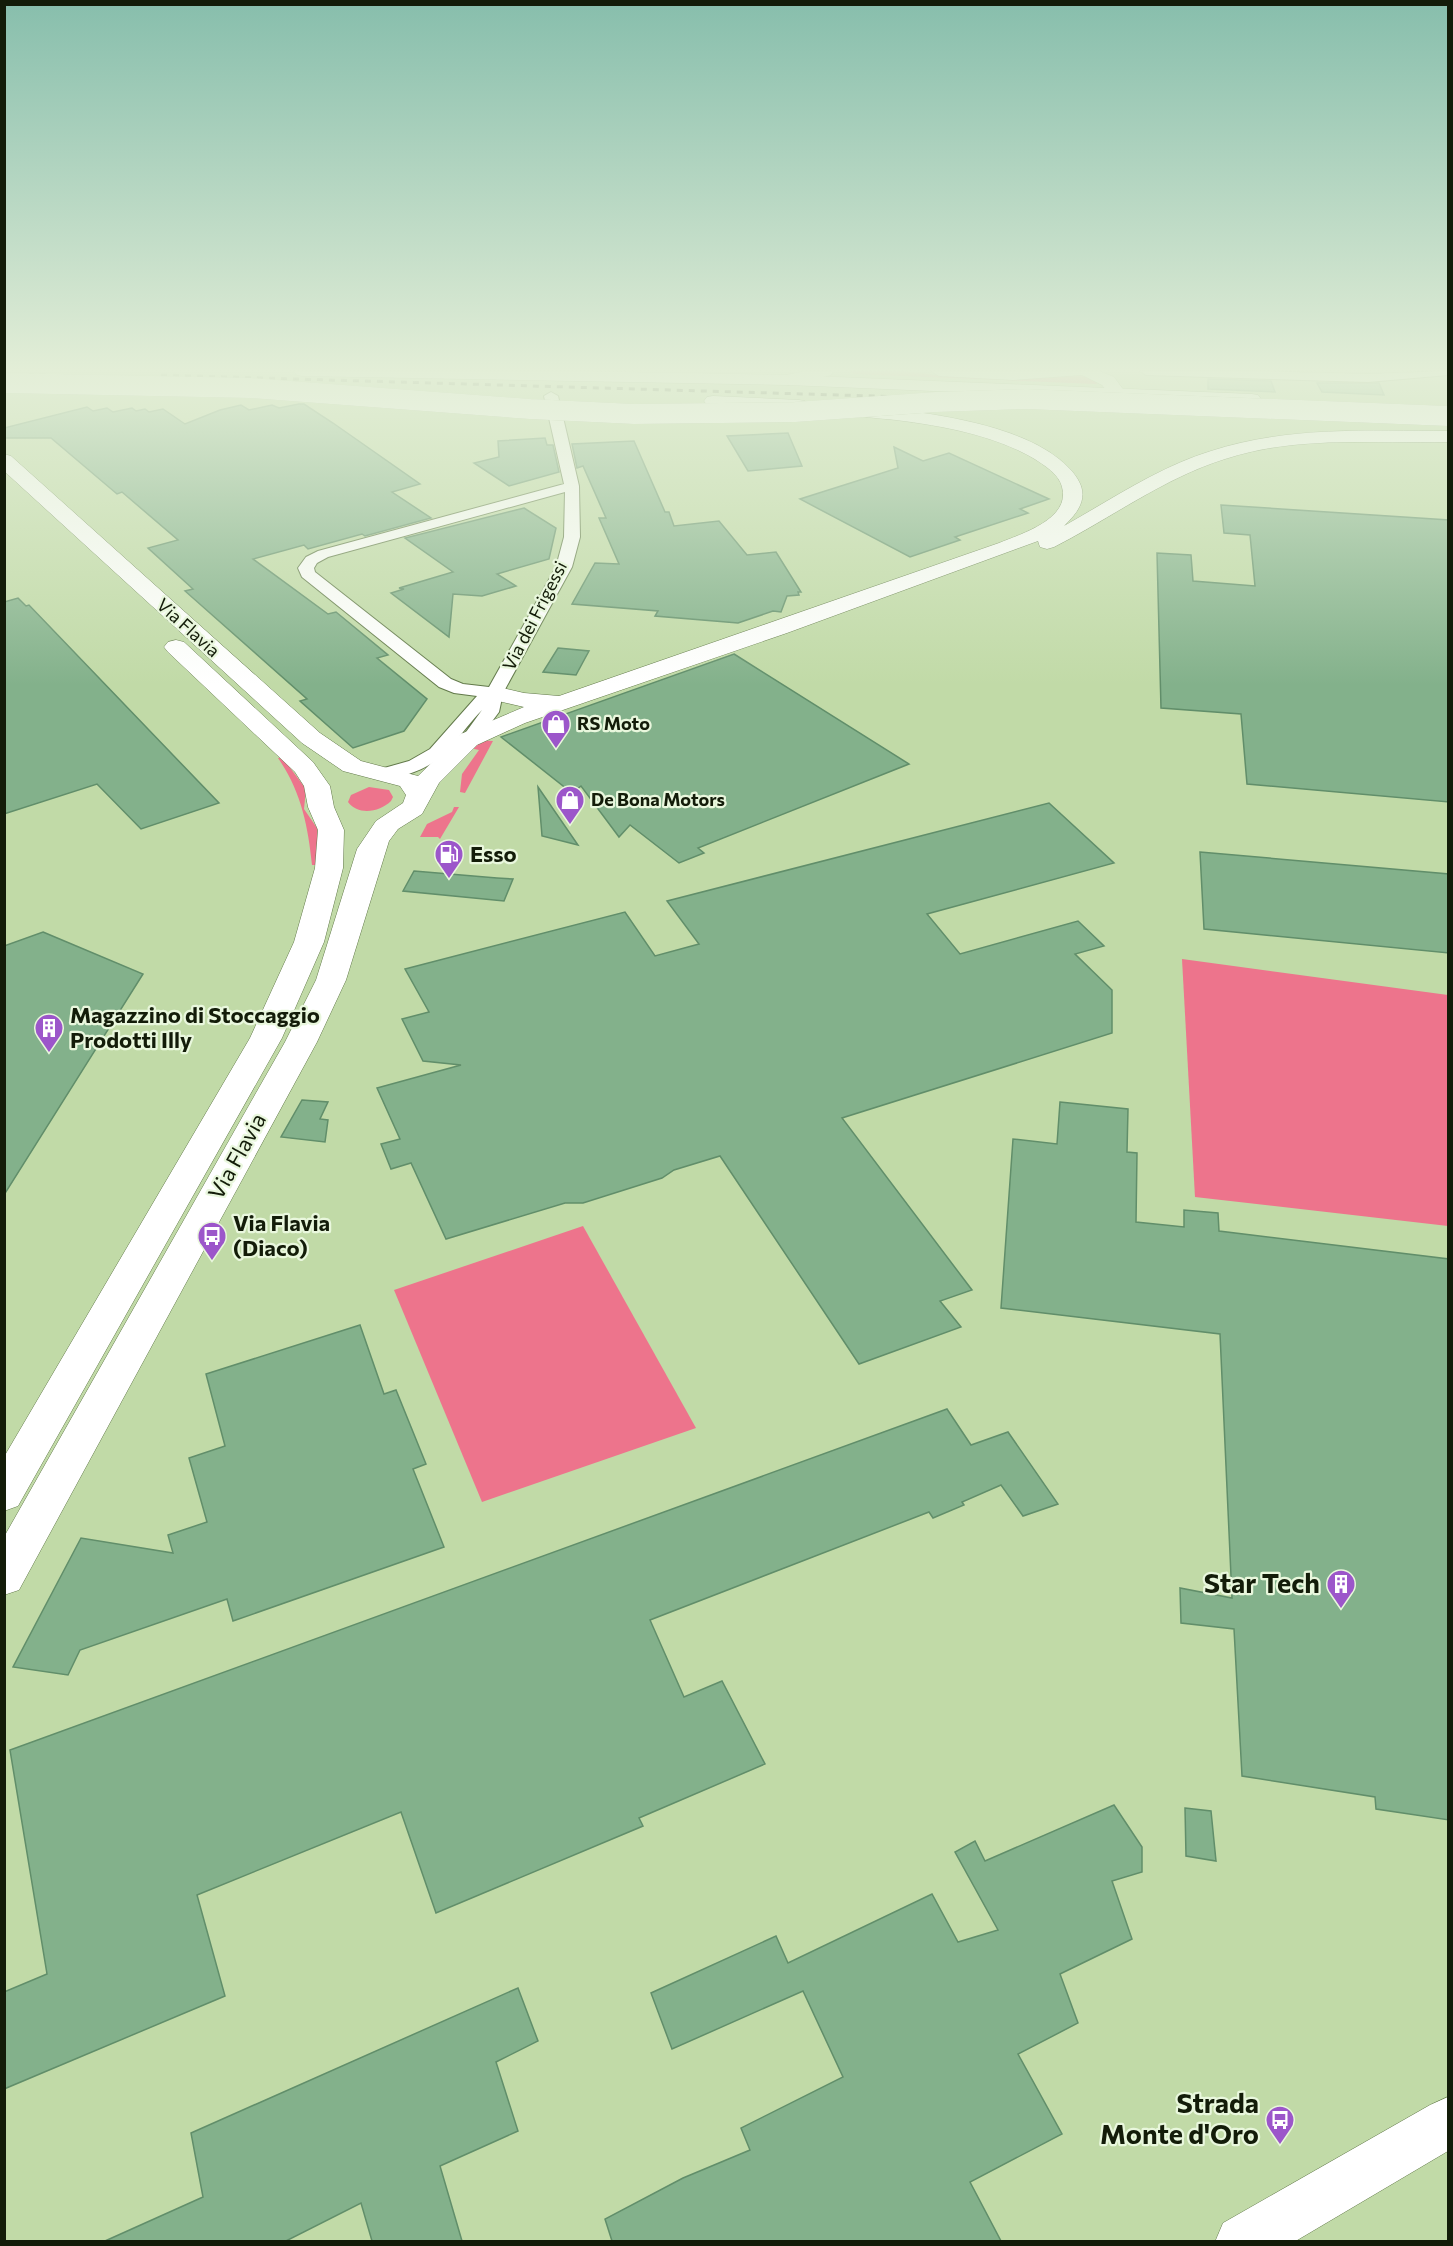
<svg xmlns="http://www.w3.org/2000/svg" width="1453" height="2246" font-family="Commissioner,sans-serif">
<rect width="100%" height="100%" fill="#c1daa7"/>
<!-- green -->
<g fill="#ed748c">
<polygon points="851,371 905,371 951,377 1004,379 1079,375 1094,377 1097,384 854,374"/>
<polygon points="477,740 493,741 465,793 460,792 462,774 479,750 470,748"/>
<path d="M282,757L306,789L304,809L317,828L320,844L318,865H312C308,826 301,791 278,758Z"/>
<path d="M369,787L389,790L393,797L391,801C380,812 358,816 348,802L351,795Z"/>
<polygon points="454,807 459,807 440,839 438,837 420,837 427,824 452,812"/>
<polygon points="1182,959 1448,995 1448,1226 1195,1197"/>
<polygon points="583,1226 696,1428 482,1502 394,1290"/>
</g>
<!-- building -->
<g fill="#83b18b" stroke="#618e6a" stroke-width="1.5">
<polygon points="1208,379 1271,381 1275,392 1208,389"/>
<polygon points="1317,383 1379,383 1384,395 1322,392"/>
<polygon points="299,404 304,404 333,423 420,484 392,492 431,518 365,536 362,534 308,549 304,545 253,559 328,614 336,612 388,655 377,658 427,699 404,731 353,748 300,701 307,699 185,591 193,589 148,548 178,540 122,492 117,494 51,438 4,438 4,428 87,407 93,411 107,408 113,412 132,408 136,411 145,409 149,412 163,409 185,424 220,410 241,405 249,410 272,405 279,408"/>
<polygon points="788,433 802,466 748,471 727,436"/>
<polygon points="545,438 547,445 553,445 559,472 509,486 474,463 499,457 498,441"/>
<polygon points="634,441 665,512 669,512 674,526 719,521 747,555 776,552 801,592 798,592 799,595 787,596 781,612 773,611 738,623 655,616 658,611 572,604 595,563 619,564 599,518 606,518 583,466 577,468 572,444"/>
<polygon points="894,447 923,461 949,453 1049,499 1020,509 1028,513 955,537 960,540 910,557 800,499 898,468"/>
<polygon points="1221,505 1449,520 1449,802 1247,784 1241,714 1161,708 1157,553 1191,555 1193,581 1255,586 1250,535 1224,533"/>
<polygon points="524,508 556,528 549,559 497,574 516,586 482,596 453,594 449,637 391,593 404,589 399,588 453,572 405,538"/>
<polygon points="18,598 26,606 29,605 219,803 141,829 97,784 4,814 4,602"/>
<polygon points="558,648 589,651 576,675 543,672"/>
<polygon points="734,654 909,764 698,848 704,853 679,863 630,825 619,837 581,786 572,793 501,737"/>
<polygon points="538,787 578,845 542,836"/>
<polygon points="1049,803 1114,863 927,914 960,954 1078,921 1104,946 1075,954 1112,990 1112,1033 842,1118 972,1290 940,1301 961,1327 859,1364 720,1156 674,1170 662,1178 583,1203 565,1203 446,1239 411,1163 391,1169 381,1144 400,1139 377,1088 461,1065 423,1061 402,1019 429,1012 405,969 625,912 655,956 699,944 667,901"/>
<polygon points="1200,852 1449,874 1449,953 1204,929"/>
<polygon points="414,871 497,878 513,879 504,901 403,891"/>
<polygon points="43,932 143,974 4,1195 4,946"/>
<polygon points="302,1100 328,1102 320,1119 328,1120 325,1142 281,1137"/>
<polygon points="1060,1102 1128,1109 1127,1152 1137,1153 1136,1222 1184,1227 1184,1210 1218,1213 1219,1231 1449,1259 1449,1820 1376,1809 1375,1797 1242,1776 1234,1629 1181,1623 1180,1588 1232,1598 1220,1334 1001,1308 1013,1139 1057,1144"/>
<polygon points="360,1325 384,1394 396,1390 426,1464 413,1469 444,1547 233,1621 227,1599 80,1650 68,1675 13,1667 81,1538 173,1553 168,1535 207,1522 189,1458 225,1446 206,1374"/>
<polygon points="947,1409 971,1445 1008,1432 1058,1504 1023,1516 1001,1485 962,1502 964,1505 933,1518 929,1512 650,1620 684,1697 722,1681 765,1764 639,1818 643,1826 436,1913 401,1812 197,1895 225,1996 4,2089 4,1992 47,1974 10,1750"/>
<polygon points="1114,1805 1142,1847 1142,1872 1112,1881 1132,1939 1060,1974 1078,2023 1018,2054 1062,2134 970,2182 1001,2241 612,2241 605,2219 683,2178 750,2150 741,2128 843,2077 803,1991 672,2049 651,1993 776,1936 788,1963 932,1894 958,1942 998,1930 955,1852 975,1841 985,1861"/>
<polygon points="1185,1808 1211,1811 1216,1861 1186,1856"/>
<polygon points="518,1988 538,2041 496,2062 518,2131 440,2166 462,2241 372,2241 361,2203 286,2241 105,2241 203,2197 191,2133"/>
</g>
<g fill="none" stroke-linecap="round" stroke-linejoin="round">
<!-- minor casing -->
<g stroke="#62794a" stroke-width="2">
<g id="minor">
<polygon points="1140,371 1254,371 1368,374 1448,371 1448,375 1368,382 1146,375"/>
<path d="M551,392L558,396L579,486L580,537L572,567L503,693L499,712L476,743H464L461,739L482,710C454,739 447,763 405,775C396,777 387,780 377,778L375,774L377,770L409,761L430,749L477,696L454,693L439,687L302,577L298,568L306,557L318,551L564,484L544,396ZM565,492L564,537L556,567L489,687L463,684L451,679L315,572L314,568L317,563L328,557Z"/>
</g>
</g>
<!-- tertiary casing -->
<g stroke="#62794a" stroke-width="1">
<g id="tertiary">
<polygon points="806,371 833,371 831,375 788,385 780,380 782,376"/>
<polygon points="931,371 1099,371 1114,377 1125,392 1123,396 1111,396 1102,385 1082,375 1013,380 939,376"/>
<polygon points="1448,2097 1448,2151 1294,2242 1215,2242 1223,2223 1430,2105"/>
</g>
</g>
<!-- secondary casing -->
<g stroke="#62794a" stroke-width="1">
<polygon id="secondary" points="294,371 563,371 788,375 1252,394 1258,395 1261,399 1258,403 1252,404 788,385 303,376 297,375"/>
</g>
<!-- primary casing -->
<g stroke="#62794a" stroke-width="1">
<g id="primary">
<polygon points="4,454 11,456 320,733 361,761 418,776 461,734 470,731 479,734 483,739 439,783 422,814 398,829 389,841 346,980 317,1042 19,1590 4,1595 4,1537 285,1042 316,980 357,849 376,821 403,803 406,795 400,786 343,771 302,743 4,471"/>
<polygon points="176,640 184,642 313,762 330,786 334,807 344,830 343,868 324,942 282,1038 18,1506 4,1511 4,1457 250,1038 294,942 315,868 318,830 308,807 304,786 295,772 168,652 164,647 168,642"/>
</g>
</g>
<!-- trunk casing -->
<g stroke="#62794a" stroke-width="1">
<g id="trunk">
<polygon points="713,396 799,400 805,401 808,405 805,409 799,410 707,405 704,401 707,397"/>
<path d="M848,404C912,411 1023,420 1069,468C1090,490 1085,506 1064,526C1112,499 1159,467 1211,451C1288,426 1369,431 1448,431V442C1374,444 1298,435 1225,459C1164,478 1111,518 1054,547L1047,549L1040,547L1038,541L787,633L525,723L479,744L470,747L461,744L457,739L461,734L524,707L485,698L482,693L485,688L494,686L524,693L559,696L999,543C1021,534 1071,519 1062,487C1059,474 1044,465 1033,458C993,435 943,426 896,420C878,418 859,417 842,413L839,409L842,405Z"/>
</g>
</g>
<!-- minor -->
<use href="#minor" fill="#fff" fill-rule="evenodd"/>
<!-- tertiary -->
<use href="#tertiary" fill="#fff" fill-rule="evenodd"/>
<!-- secondary -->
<use href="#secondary" fill="#fff" fill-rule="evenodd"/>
<!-- primary -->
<use href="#primary" fill="#fff" fill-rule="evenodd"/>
<!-- trunk -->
<use href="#trunk" fill="#fff" fill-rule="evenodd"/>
<!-- rail -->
<g stroke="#303b23" stroke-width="3" stroke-dasharray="6 6" stroke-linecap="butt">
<polyline points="4,374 171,379"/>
<polyline points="161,375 907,397"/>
<polyline points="1004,402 1448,422"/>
</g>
<!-- trunk-bridge casing -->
<g stroke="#62794a" stroke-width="20" stroke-linecap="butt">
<polyline id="trunk-bridge" points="4,383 250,388 530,409 634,414 795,412 936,402 1026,399 1448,416"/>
</g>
<!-- trunk-bridge -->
<use href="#trunk-bridge" stroke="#fff" stroke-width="20"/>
</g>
<!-- sky -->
<linearGradient id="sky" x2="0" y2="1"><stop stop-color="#87beac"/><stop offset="0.54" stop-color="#e3eed7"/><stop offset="1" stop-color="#e3eed7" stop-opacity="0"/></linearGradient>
<rect width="1453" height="685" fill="url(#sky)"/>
<!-- icons -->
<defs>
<g id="shop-pin" transform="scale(1.5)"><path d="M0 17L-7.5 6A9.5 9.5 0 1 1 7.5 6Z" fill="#9c56ca" stroke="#e9f7dd"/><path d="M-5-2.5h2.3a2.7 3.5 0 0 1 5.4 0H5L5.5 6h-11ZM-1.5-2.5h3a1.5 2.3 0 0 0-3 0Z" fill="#fff"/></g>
<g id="fuel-pin" transform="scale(1.5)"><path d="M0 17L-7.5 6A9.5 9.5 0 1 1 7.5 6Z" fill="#9c56ca" stroke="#e9f7dd"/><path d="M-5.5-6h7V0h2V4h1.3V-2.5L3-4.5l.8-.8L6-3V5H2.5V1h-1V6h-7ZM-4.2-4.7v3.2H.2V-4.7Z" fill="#fff"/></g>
<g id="building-pin" transform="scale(1.5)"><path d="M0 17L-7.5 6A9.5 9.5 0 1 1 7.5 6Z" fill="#9c56ca" stroke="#e9f7dd"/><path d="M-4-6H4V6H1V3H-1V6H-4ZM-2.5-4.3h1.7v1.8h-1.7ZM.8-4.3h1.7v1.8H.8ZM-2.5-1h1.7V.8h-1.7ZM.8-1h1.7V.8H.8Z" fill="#fff"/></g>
<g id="bus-pin" transform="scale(1.5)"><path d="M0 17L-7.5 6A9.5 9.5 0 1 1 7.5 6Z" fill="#9c56ca" stroke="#e9f7dd"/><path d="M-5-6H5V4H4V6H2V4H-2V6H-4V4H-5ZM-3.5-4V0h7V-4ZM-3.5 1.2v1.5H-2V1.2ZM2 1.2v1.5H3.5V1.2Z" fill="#fff"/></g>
</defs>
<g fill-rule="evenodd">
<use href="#shop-pin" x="556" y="724"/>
<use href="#shop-pin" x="570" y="800"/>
<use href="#fuel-pin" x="449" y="854"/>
<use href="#building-pin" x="49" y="1028"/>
<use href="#bus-pin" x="212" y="1236"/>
<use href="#building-pin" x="1341" y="1584"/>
<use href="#bus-pin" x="1280" y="2120"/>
</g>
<g text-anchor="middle" stroke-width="4.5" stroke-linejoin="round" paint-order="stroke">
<!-- far-street labels -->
<g font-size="18" fill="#131c09" stroke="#e9f7dd">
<text transform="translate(535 616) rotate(-63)" y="6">Via dei Frigessi</text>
<text transform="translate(188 628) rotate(42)" y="6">Via Flavia</text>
</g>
<!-- far-poi labels -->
<g font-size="18" font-weight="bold" fill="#131c09" stroke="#e9f7dd" text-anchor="start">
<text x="577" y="730">RS Moto</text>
<text x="591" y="806">De Bona Motors</text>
</g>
<!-- poi labels -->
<g font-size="22" font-weight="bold" fill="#131c09" stroke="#e9f7dd" text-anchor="start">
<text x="470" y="862">Esso</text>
<text x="70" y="1023">Magazzino di Stoccaggio<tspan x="70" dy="25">Prodotti Illy</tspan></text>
<text x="233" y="1231">Via Flavia<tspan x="233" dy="25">(Diaco)</tspan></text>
</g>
<!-- street labels -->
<g font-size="22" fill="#131c09" stroke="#e9f7dd">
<text transform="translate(237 1156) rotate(-61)" y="8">Via Flavia</text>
</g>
<!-- near-poi labels -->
<g font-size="27" font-weight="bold" fill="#131c09" stroke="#e9f7dd" text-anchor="end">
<text x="1320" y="1593">Star Tech</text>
<text x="1259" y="2113">Strada<tspan x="1259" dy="31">Monte d'Oro</tspan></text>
</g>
</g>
<!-- border -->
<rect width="1453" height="2246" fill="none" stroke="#131c09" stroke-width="12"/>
</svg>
